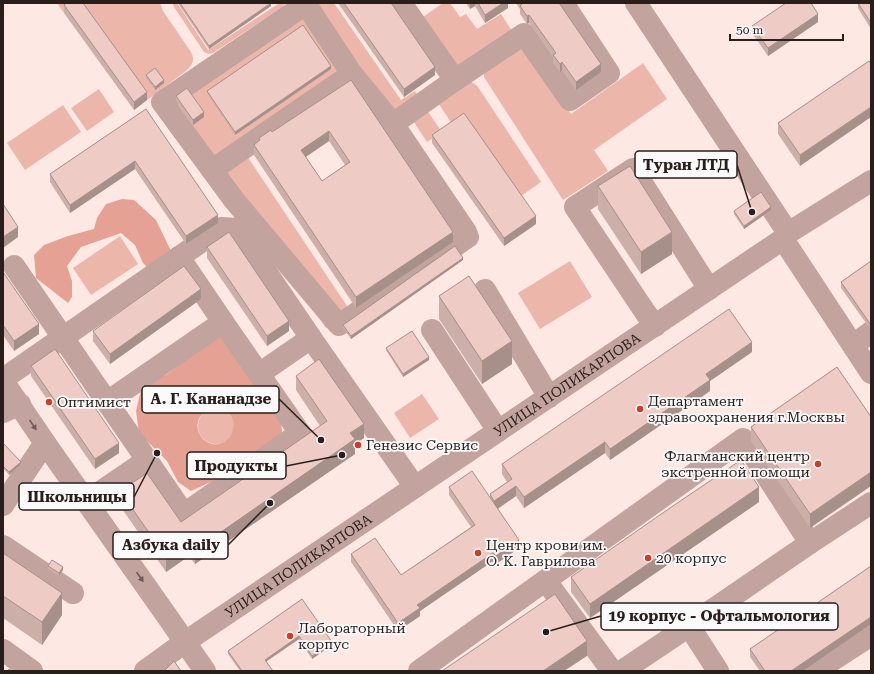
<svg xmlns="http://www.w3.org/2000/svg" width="874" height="674" font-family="'Roboto Serif',serif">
<rect width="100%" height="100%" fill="#fde8e4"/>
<!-- green -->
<g fill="#edb6ab">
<path d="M57,3H160L163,11L191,52C195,60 193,64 187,70L147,100L77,3L64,13Z"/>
<path d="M173,3H177L208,50L278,4L277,3H286L281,8L213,53C209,54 207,54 204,52L174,7Z"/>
<polygon points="310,3 334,3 401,100 415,91 419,98 394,114"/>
<polygon points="443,3 450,3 460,17 466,14 477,29 501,14 512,31 460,70 423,17"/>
<polygon points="300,14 339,72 216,161 171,96"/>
<polygon points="520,47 530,51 571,114 643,63 667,99 594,150 608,171 563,200 484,77 484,73"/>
<polygon points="471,82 475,84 478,87 541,182 521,196 452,124 437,101"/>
<polygon points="99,89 114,112 87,131 71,108"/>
<polygon points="63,105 81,132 25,170 7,143"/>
<polygon points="426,109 442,132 427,142 412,119"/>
<polygon points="247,156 351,312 326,328 222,173"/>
<polygon points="120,236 138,264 91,295 73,268"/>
<polygon points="570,261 592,297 540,329 518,293"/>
<polygon points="422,394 439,419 410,438 394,413"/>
<circle cx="216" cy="426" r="18"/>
</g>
<!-- forest -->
<g fill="#e4a194" fill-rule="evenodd">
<polygon points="122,199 134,200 156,220 171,251 151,271 143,263 135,245 121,233 81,247 67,266 72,281 72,297 68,303 36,278 34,255 44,245 68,236 94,229 97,218 106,204"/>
<path d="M226,336L281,423L283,438L258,460L191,491L178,482L167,461L139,433L136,411L141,390L151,379L166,375L178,366L211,338ZM213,408C226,408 236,416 233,429C232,435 229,439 224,442C202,454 183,417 213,408Z"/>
</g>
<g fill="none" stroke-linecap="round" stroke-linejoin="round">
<!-- minor -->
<g stroke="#c2a39d" stroke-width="22">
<polyline points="302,3 300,8 162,102 234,200 339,325 468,237 466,232 393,124 455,80 401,3"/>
<polyline points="636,3 788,233"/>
<polyline points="352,74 393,124"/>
<polyline points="455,80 524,34 570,100 609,73 563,3"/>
<polyline points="212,170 352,74 305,3"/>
<polyline points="783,239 871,373"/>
<polyline points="179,257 223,322"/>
<polyline points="14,266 107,402"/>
<polyline points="485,290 549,397"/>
<polyline points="655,326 645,312 575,207 633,169 709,289"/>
<polyline points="432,330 498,431"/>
<polyline points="311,338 415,487"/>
<polyline points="853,345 871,332"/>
<polyline points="3,379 221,228 237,229 311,338 259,374"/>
<polyline points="3,381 45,443 169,619 205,671"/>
<polyline points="3,412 20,404"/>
<polyline points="87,501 147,460 107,402 223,322 300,433 184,514 147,460"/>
<polyline points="3,505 45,443"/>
<polyline points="3,546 73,593"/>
<polyline points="546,581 612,671"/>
<polyline points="689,626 718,671"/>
<polyline points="3,650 32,671"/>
<path id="s1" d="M145,671L185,642L783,239L788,233L871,181"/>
<polyline points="419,671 743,439 810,543"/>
<polyline points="622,671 689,626 810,543 871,503"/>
<polyline points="816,671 871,635"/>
</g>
</g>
<!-- wall -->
<g fill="#cdafa9" fill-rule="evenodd">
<polygon points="179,3 271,3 271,6 209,49 179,5"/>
<polygon points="338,3 391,3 435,75 404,97"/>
<polygon points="466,3 508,3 508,8 485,23 475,6 470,9"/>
<polygon points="516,3 559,3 601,72 576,90 562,70 560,72 553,63 553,57 529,23 527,24 520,14 520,9"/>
<polygon points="858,3 871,3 871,29 858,8"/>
<polygon points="64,5 147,100 134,110 64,13"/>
<polygon points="818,22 768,56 752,33 752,26"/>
<polygon points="869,61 800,166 778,134 778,123"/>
<polygon points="331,69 235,135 207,93 207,91"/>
<polygon points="146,75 164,83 155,90 146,78"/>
<path d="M351,80L453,242L356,308L254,155V145L259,141V138L272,132ZM329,141L345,165L322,181L306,157Z"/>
<polygon points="176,96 204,117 193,125 176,101"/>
<polygon points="146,109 218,223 186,244 135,169 70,213 50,182 50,174"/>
<polygon points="432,135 536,224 504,246 432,143"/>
<polygon points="598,186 672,254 641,274 598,209"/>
<polygon points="771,210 744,229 734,214 734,211"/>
<polygon points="207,247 289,331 267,346 207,258"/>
<polygon points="463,260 351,339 343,328 343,325"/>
<polygon points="871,261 871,330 841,288 841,282"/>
<polygon points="3,272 39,334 14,351 3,335"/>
<polygon points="439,296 512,364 482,384 439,319"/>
<polygon points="201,299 110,364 93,341 93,331"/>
<polygon points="386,348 429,360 403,377 386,350"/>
<polygon points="752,352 710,381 710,391 610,460 605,453 524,508 516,496 498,509 519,548 496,564 493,561 420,611 420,616 398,631 351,562 351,554 401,575 471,527 449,495 449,487 490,497 490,494 507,482 502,474 502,464"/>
<polygon points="31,366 119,453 95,469 31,376"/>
<polygon points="837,367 810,528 751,441 751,427"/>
<polygon points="296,376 364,438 355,444 355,454 195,564 189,556 166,572 120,506 120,491 181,522 320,426 296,390"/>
<polygon points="3,443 21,464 9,475 3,468"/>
<polygon points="759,502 590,618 571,592 571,577"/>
<polygon points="3,553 62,615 42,645 3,618"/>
<polygon points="48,566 63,570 59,576 48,569"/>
<polygon points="871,566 871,624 803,671 760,671 750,657 750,649"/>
<polygon points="302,599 332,645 312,659 299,639 266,662 273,671 240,671 228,654 228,651"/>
</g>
<!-- shaded-wall -->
<g fill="#a78f8a">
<polygon points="271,3 271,6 209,49 209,46"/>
<polygon points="470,3 475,3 475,6 470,9"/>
<polygon points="503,3 508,3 508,8 485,23 485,15"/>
<polygon points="818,14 818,22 768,56 768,48"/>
<polygon points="529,15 529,23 527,24 527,16"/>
<polygon points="562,62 562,70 560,72 560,64"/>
<polygon points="601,64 601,72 576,90 576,82"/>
<polygon points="331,66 331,69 235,135 235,132"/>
<polygon points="435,67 435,75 404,97 404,89"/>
<polygon points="164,80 164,83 155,90 155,87"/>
<polygon points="147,92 147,100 134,110 134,102"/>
<polygon points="871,107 871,117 800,166 800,155"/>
<polygon points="204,112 204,117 193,125 193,120"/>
<polygon points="329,131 329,141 301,160 301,150"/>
<polygon points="135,161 135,169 70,213 70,205"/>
<polygon points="771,207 771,210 744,229 744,226"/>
<polygon points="218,215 218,223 186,244 186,236"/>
<polygon points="536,216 536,224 504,246 504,238"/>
<polygon points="18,227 18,237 3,248 3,237"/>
<polygon points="453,232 453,242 356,308 356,297"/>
<polygon points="672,232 672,254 641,274 641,252"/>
<polygon points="463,258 463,260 351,339 351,336"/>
<polygon points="201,289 201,299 110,364 110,354"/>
<polygon points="289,321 289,331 267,346 267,336"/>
<polygon points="39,324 39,334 14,351 14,341"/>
<polygon points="512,341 512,364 482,384 482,361"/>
<polygon points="752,342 752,352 710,381 710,391 610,460 610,449 706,374"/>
<polygon points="429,357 429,360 403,377 403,374"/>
<polygon points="364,424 364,438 355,444 355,454 195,564 195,550 350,433"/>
<polygon points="605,442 605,453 524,508 524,497"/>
<polygon points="119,443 119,453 95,469 95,459"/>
<polygon points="21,462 21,464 9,475 9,472"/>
<polygon points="871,472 871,486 810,528 810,514"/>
<polygon points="516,486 516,496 494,511 494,501"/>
<polygon points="759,487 759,502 590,618 590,604"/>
<polygon points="519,540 519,548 496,564 496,556"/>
<polygon points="189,541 189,556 166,572 166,557"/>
<polygon points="493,553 493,561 420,611 420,616 398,631 398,623 417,605"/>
<polygon points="63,567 63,570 59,576 59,573"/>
<polygon points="62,593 62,615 42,645 42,622"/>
<polygon points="871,617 871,624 803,671 791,671"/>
<polygon points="299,636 299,639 265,662 265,660"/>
<polygon points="587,641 587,656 564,671 543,671"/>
<polygon points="332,642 332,645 312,659 312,656"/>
</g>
<!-- building -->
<g fill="#eeccc5" stroke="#a78f8a" fill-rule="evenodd">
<polygon points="67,3 83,3 147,92 134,102 64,5"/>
<polygon points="180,3 271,3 209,46"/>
<polygon points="344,3 391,3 435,67 404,89"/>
<polygon points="478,3 503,3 485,15"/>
<polygon points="521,3 559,3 601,64 576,82 562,62 560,64 553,55 556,53 529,15 527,16 520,6 522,4"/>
<polygon points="786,3 811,3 818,14 768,48 752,26"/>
<polygon points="858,3 871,3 871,23"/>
<polygon points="303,25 331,66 235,132 207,91"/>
<polygon points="869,61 871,64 871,107 800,155 778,123"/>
<polygon points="155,68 164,80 155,87 146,75"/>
<path d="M351,80L453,232L356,297L254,145L260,140L259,138L271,130L272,132ZM329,131L350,162L322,181L301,150Z"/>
<polygon points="187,88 204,112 193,120 176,96"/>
<polygon points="146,109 218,215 186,236 135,161 70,205 50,174"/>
<polygon points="464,113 536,216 504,238 432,135"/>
<polygon points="630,166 672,232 641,252 598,186"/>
<polygon points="761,192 771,207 744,226 734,211"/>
<polygon points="3,204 18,227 3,237"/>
<polygon points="229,232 289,321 267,336 207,247"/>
<polygon points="455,246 463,258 351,336 343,325"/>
<polygon points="871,261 871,325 841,282"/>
<polygon points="184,266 201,289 110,354 93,331"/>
<polygon points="3,272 39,324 14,341 3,325"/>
<polygon points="469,276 512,341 482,361 439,296"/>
<polygon points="729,309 752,342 706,374 710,380 610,449 605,442 524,497 516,486 494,501 490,494 512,479 502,464"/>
<polygon points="412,331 429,357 403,374 386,348"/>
<polygon points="55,349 119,443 95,459 31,366"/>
<polygon points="319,359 364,424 350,433 355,439 195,550 189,541 166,557 120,491 147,473 181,522 327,421 296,376"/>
<polygon points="837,367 871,417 871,472 810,514 751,427"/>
<polygon points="3,443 21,462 9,472 3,466"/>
<polygon points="741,460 759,487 590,604 571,577 667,510"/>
<polygon points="472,471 519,540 496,556 493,553 417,605 420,608 398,623 351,554 375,538 401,575 475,525 449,487"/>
<polygon points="3,553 62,593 42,622 3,596"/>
<polygon points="52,560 63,567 59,573 48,566"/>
<polygon points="871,566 871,617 791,671 765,671 750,649"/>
<polygon points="555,594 587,641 543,671 442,671"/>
<polygon points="302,599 332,642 312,656 299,636 265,660 273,671 242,671 228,651"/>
<polygon points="174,661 181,671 164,671"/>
<polygon points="9,669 12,671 8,671"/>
</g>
<!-- one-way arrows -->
<defs><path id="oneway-solid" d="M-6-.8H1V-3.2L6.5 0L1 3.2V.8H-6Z"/></defs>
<g fill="#6e5a56">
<use href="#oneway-solid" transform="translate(33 425) rotate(56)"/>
<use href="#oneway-solid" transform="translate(140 577) rotate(55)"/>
</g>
<!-- markers -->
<g fill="#ca3e2a" stroke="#fafafa" stroke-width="1.5">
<circle cx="49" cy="402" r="4"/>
<circle cx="640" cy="409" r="4"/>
<circle cx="358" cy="445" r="4"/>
<circle cx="818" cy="464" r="4"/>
<circle cx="478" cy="553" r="4"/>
<circle cx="648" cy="558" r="4"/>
<circle cx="290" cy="636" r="4"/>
</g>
<g text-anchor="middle" stroke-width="3.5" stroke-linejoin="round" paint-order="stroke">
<!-- street labels -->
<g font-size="14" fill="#2a1e1b" stroke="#fafafa">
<text dy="5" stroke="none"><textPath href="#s1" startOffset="510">УЛИЦА ПОЛИКАРПОВА</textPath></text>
<text dy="5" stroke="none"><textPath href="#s1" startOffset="186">УЛИЦА ПОЛИКАРПОВА</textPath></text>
</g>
<!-- poi labels -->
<g font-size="14" fill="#2a1e1b" stroke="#fafafa" text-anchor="start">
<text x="648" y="406">Департамент<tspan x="648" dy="16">здравоохранения г.Москвы</tspan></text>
<text x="57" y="407">Оптимист</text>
<text x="366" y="450">Генезис Сервис</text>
<text x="810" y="461" text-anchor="end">Флагманский центр<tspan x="810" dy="16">экстренной помощи</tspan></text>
<text x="486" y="550">Центр крови им.<tspan x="486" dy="16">О. К. Гаврилова</tspan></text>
<text x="656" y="563">20 корпус</text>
<text x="298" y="633">Лабораторный<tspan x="298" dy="16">корпус</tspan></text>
</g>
</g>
<!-- callouts -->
<path fill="none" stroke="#2a1e1b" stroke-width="1.5" d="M752 212L737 165M321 440L279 399M342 455L286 466M157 453L134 497M270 503L228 545M546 632L601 616"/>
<g fill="#2a1e1b" stroke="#fafafa" stroke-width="1.5">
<circle cx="752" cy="212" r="4"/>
<circle cx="321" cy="440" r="4"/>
<circle cx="342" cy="455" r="4"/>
<circle cx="157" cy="453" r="4"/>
<circle cx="270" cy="503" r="4"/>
<circle cx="546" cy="632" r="4"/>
</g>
<g fill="#fafafa" stroke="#2a1e1b" stroke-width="1.5">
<rect x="635" y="151" width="102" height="27" rx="4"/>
<rect x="142" y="386" width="137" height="27" rx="4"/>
<rect x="187" y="452" width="99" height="27" rx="4"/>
<rect x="19" y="483" width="115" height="27" rx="4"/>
<rect x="113" y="532" width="115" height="27" rx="4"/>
<rect x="601" y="603" width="237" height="27" rx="4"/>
</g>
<g font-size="15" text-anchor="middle" font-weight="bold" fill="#2a1e1b">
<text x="686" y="170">Туран ЛТД</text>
<text x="211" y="404">А. Г. Кананадзе</text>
<text x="236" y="471">Продукты</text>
<text x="77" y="502">Школьницы</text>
<text x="171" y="550">Азбука daily</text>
<text x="719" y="621">19 корпус - Офтальмология</text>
</g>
<!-- border -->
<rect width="874" height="674" fill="none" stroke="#2a1e1b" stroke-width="8"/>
<!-- scale -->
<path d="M730 34v6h113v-6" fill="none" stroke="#2a1e1b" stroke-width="2"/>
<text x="736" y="34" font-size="12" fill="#2a1e1b" stroke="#fafafa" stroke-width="3" paint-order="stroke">50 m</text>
</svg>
